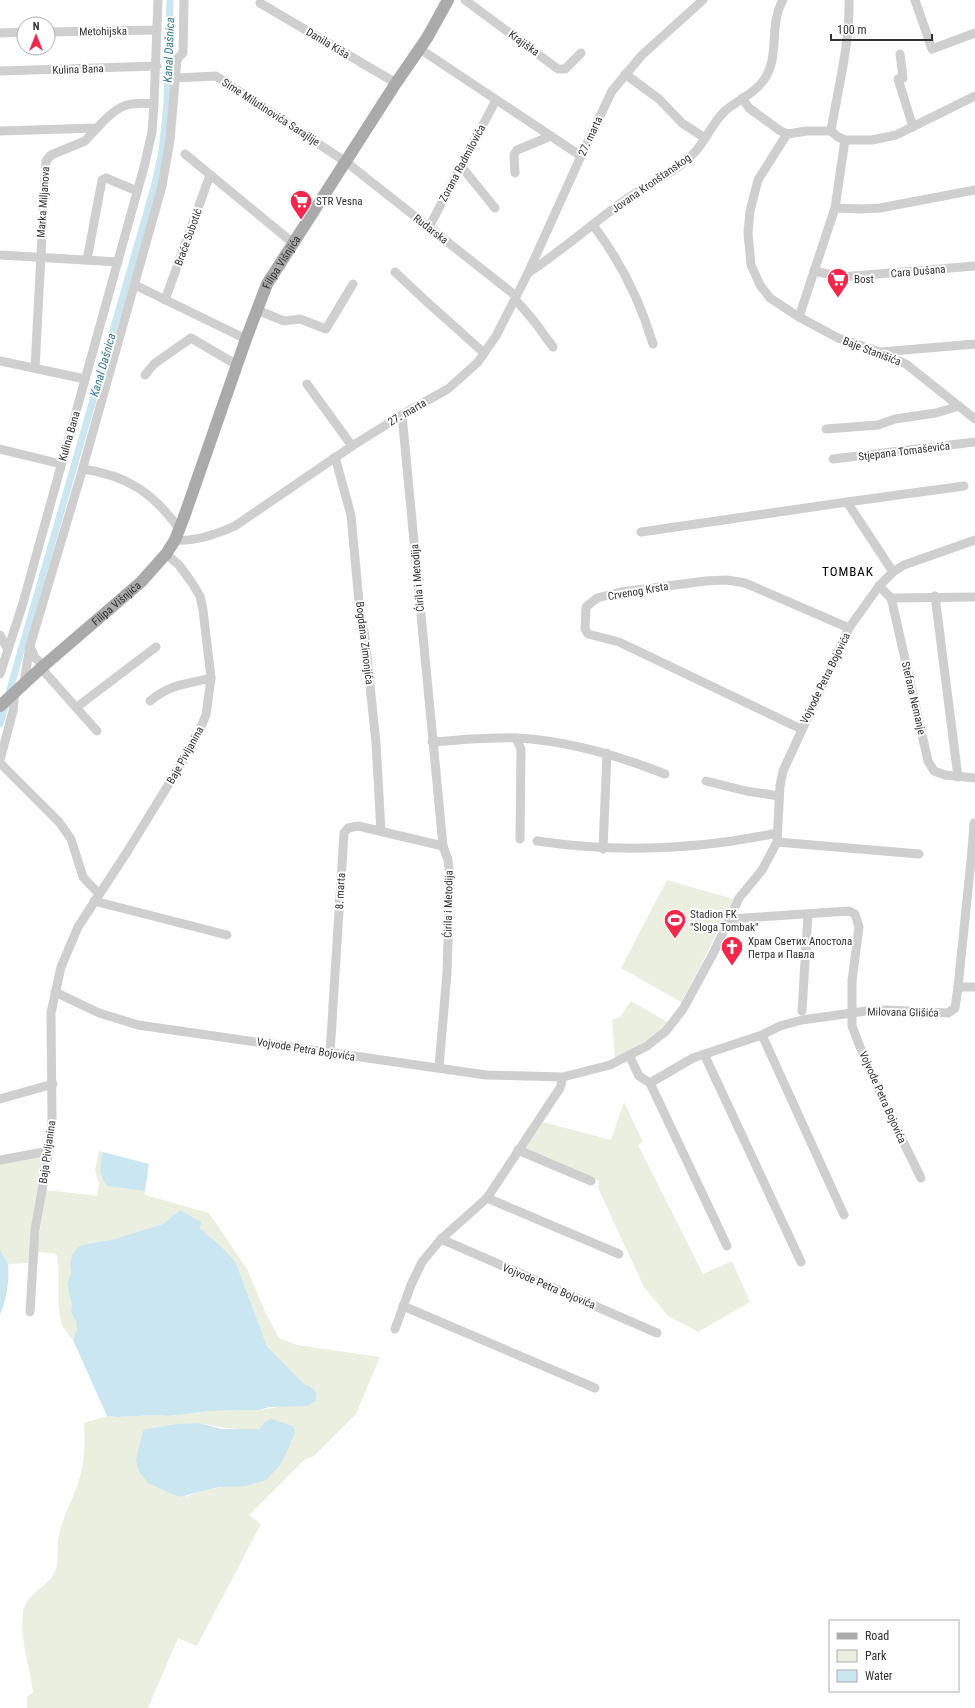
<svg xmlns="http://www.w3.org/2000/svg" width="975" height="1708" font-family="'Roboto Condensed',sans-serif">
<rect width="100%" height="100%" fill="#fff"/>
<!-- green -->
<g fill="#eaefdf" fill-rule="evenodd">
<polygon points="667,880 733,899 700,967 681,1002 621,968"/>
<polygon points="631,1001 669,1023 648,1040 615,1059 612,1020 620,1017"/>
<polygon points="624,1102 643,1142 638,1145 703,1274 732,1261 750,1302 698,1332 668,1316 644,1287 598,1188 599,1181 527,1150 526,1147 543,1122 611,1140"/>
<path d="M99,1151L103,1152C101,1165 98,1175 107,1186L145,1191V1195L209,1213L247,1269L266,1314L279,1338L297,1345L380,1357L356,1414L314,1456L304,1460L249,1515L261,1524L197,1646L178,1638L148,1708H27V1697L33,1692C30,1665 19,1640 23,1613C26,1592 48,1588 55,1571C60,1560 56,1546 59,1535C63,1516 73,1499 79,1480C85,1462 85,1443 84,1423L107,1416L119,1417L156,1415L168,1416L211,1411L259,1410L316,1401L317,1393L310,1386L305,1385L267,1346L236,1263L226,1251L180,1210L163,1224L145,1231L115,1239L81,1245L70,1264L71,1274L67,1285L72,1305L71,1312L76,1322L77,1329L73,1340C69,1335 64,1330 62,1324C55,1303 61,1278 57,1255L53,1253L37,1252L46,1190L97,1196L99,1184L95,1170ZM199,1423C219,1428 238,1430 259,1429L264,1423L293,1440L246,1486C226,1485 205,1489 186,1497L188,1424Z"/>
<polygon points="44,1154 29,1263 8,1264 0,1250 0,1163"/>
</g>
<!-- water -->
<g fill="#cae6f0">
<path d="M103,1152L149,1164L145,1191L107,1186C98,1175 100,1165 103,1152Z"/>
<polygon points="180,1210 201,1222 200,1228 226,1251 236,1263 267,1346 305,1385 310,1386 317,1393 316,1401 307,1406 269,1407 259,1410 211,1411 168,1416 156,1415 119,1417 107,1416 73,1340 77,1329 76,1322 71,1312 72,1305 67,1285 71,1274 70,1264 73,1253 81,1245 115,1239 163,1224"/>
<path d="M0,1250C2,1254 6,1259 8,1264C10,1278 6,1303 0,1315Z"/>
<polygon points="271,1419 293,1426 295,1433 281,1464 266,1480 246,1486 219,1487 179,1497 148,1483 138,1470 136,1459 143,1431 147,1429 177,1424 199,1423 222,1429 259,1429 264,1423"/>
</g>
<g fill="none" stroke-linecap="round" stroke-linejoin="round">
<!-- canal -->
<polyline stroke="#cae6f0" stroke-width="7" points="0,724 155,184 162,151 167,104 170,0"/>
<!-- minor -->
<g stroke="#cfcfcf" stroke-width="9">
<polyline points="465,0 558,69 565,69 581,53"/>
<polyline points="915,0 932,49 975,33"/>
<polyline points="260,3 396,83"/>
<polyline points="48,32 157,30"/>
<polyline points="0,33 24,32"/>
<polyline points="420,49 581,156"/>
<polyline points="900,54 903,78 898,79 913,127"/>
<polyline points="0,71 157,66"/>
<polyline points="625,74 659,99 682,123 705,138"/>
<polyline points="176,78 216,76 346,162 516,296"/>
<polyline points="742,98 749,108 779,130 787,134 807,131 831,131 838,137 845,140 872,140 896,135 975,96"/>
<path d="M0,131L97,128C116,107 125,101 154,104"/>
<path d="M831,131C838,88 850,44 849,0"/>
<polyline points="787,134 758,180 750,211 748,233 751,265 760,285 770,298 799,317 838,338 880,352 906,364 975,419"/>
<polyline points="185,154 293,243"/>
<polyline points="461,166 495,208"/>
<polyline points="515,173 514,155 517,150 551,136"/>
<polyline points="835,208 862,209 880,208 975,190"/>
<path d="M593,225C621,262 640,300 653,344"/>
<polyline points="429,227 496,100"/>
<polyline points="0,255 118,262"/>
<polyline points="87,260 102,180 106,178 137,191"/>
<polyline points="814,271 841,277 975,266"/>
<polyline points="395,272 426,301 484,353"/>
<path d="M528,273C563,250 594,222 628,198C650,183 677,172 695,152C706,140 712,124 723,113C735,101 753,95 763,81C781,58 768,25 783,0"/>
<polyline points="135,285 246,339"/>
<polyline points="515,299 534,321 553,347"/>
<polyline points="165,300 210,175"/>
<polyline points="257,310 284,321 300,319 326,329 353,284"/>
<polyline points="799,317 835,208 845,140"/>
<polyline points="881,352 975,344"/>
<polyline points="0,361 85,379"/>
<polyline points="35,368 46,161 51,155 85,141 97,128"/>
<polyline points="145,375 154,364 191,338 237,365"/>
<polyline points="307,384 352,446"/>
<polyline points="402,415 443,846 448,860 450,876 447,973 439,1067"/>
<polyline points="826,429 878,425 895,419 936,413 959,406"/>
<polyline points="0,449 61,464"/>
<polyline points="335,457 351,515 360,613 365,637 376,743 381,831"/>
<polyline points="833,459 975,442"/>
<path d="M83,469C126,475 154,493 179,529"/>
<polyline points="847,502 964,486"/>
<polyline points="641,532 847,502 893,572"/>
<path d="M175,540C195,542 217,534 235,526L352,446L410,410L448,389L478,362L496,336L528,273L581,156L612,91L642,55L703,0"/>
<polyline points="879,586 891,598 893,606 928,761 934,771 945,775 975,778"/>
<polyline points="935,596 958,777"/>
<polyline points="891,598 975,597"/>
<polyline points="0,635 8,650"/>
<polyline points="30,646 80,478 162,186 170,140 177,59 183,53 184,0"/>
<polyline points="41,668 97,731"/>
<polyline points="0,674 23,603 144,167 152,132 154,104 158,0"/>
<polyline points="24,682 30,646 35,658 44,665"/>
<path d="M150,701C170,684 187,684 211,678"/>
<polyline points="77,707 156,647"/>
<polyline points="801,729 619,642 588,634 585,629 586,607 597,598 621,592 706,581 727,580 745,583 849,628"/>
<polyline points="516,738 521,749 520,839"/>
<path d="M432,742C461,740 490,737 518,738C569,741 617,755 665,774"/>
<polyline points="0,760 13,711 15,691"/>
<polyline points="0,763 59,822 71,839 83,877 99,894"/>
<polyline points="706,781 746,791 779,796"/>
<path d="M537,841C618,853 697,850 777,833"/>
<polyline points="777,842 919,854"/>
<polyline points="603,849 607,753"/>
<polyline points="972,851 974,823"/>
<polyline points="94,901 227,935"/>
<polyline points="730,919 849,911 855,914 859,927 852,981 852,1026 860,1047 889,1113 921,1178"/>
<polyline points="958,987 972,851 975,851"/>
<polyline points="55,992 99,1013 138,1025 486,1075 563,1077 610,1065 647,1046 666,1031 683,1009 714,952 739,898 762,870 777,842 780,786 783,771 849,628 879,586 893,572 904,565 975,540"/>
<polyline points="802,1011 808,914"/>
<polyline points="762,1035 844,1215"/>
<polyline points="330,1053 344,833 348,828 358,826 443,846"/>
<polyline points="704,1054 801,1262"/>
<polyline points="629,1055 639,1076 650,1083 693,1058 762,1035 780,1026 802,1020 866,1011 886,1010 948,1013 955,1008 958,987 975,987"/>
<polyline points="650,1083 727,1246"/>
<polyline points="0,1099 53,1084"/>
<polyline points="518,1150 591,1181"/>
<polyline points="0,1160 49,1151"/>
<polyline points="487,1198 619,1254"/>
<polyline points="441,1239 657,1333"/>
<polyline points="403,1306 595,1388"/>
<polyline points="30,1312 35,1230 49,1151 52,1119 51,1013 61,967 78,927 127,852 183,761 197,736 206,715 211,678 203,610 200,596 192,583 179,565 166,554"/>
<polyline points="395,1329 411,1285 422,1262 441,1239 487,1198 560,1088 563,1077"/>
</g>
<!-- major -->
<path stroke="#aaa" stroke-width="12" id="s1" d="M0,706L41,668L141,582L166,554L175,540L184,517L246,339L267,284L396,83L427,38L448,0"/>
</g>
<!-- icons -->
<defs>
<g id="supermarket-pin" transform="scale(1.15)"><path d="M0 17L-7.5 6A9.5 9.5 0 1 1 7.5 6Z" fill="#f6274b" stroke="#fff"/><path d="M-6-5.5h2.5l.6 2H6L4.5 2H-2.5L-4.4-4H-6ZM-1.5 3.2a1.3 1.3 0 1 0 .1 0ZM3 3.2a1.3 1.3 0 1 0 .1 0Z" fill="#fff"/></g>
<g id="stadium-pin" transform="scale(1.15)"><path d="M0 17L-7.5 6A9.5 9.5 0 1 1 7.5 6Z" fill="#f6274b" stroke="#fff"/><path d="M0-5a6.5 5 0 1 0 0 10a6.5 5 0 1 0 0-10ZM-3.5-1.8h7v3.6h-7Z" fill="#fff"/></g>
<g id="church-pin" transform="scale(1.15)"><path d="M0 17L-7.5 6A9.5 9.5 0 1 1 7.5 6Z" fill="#f6274b" stroke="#fff"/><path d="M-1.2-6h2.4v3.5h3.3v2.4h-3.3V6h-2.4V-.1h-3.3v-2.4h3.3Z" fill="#fff"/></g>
</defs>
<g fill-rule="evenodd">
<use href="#supermarket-pin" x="301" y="201"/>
<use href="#supermarket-pin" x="838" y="279"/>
<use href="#stadium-pin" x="675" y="920"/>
<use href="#church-pin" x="732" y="947"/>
</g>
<g text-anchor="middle" stroke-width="4" stroke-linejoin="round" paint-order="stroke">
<!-- street labels -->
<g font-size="11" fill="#323232" stroke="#fff">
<text transform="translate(103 31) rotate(-1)" y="4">Metohijska</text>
<text transform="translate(328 43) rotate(31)" y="4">Danila Kiša</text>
<text transform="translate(524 43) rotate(36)" y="4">Krajiška</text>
<text transform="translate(78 69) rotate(-2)" y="4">Kulina Bana</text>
<text transform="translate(271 112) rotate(33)" y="4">Sime Milutinovića Sarajlije</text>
<text transform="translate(590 136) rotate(-65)" y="4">27. marta</text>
<text transform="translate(462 163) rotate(-62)" y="4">Zorana Radmilovića</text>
<text transform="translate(651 183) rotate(-35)" y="4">Jovana Kronštanskog</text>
<text transform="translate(43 202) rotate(-86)" y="4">Marka Miljanova</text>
<text transform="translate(431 229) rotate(38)" y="4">Rudarska</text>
<text transform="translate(188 237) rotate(-70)" y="4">Braće Subotić</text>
<text dy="4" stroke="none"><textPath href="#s1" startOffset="540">Filipa Višnjića</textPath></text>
<text transform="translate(918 271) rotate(-5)" y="4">Cara Dušana</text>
<text transform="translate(872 351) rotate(21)" y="4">Baje Stanišića</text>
<text transform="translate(407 412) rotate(-30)" y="4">27. marta</text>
<text transform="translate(69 436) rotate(-74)" y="4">Kulina Bana</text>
<text transform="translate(904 451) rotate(-7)" y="4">Stjepana Tomaševića</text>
<text transform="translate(417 578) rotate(-95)" y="4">Ćirila i Metodija</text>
<text transform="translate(638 591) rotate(-10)" y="4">Crvenog Krsta</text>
<text dy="4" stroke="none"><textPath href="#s1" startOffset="155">Filipa Višnjića</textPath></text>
<text transform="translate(365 643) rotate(83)" y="4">Bogdana Zimonjića</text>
<text transform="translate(825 678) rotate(-64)" y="4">Vojvode Petra Bojovića</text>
<text transform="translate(914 698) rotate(77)" y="4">Stefana Nemanje</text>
<text transform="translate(185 755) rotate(-61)" y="4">Baje Pivljanina</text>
<text transform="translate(340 891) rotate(-87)" y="4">8. marta</text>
<text transform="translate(448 904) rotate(-89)" y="4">Ćirila i Metodija</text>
<text transform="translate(903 1012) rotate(1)" y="4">Milovana Glišića</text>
<text transform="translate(306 1049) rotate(9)" y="4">Vojvode Petra Bojovića</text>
<text transform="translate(883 1097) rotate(66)" y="4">Vojvode Petra Bojovića</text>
<text transform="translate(47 1152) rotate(-82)" y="4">Baja Pivljanina</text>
<text transform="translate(549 1286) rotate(23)" y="4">Vojvode Petra Bojovića</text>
</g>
<!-- poi labels -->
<g font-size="11" fill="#323232" stroke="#fff" text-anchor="start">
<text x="316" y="205">STR Vesna</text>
<text x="854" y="283">Bost</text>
<text x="690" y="918">Stadion FK<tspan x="690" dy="13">"Sloga Tombak"</tspan></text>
<text x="748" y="945">Храм Светих Апостола<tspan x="748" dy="13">Петра и Павла</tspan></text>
</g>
<!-- water labels -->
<g font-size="12" font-style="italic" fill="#347a97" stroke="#fff">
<text transform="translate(169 50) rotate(-88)" y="4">Kanal Dašnica</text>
<text transform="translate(103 365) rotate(-74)" y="4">Kanal Dašnica</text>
</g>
<!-- quarter labels -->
<g font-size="13" letter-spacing="1" fill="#000" stroke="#fff">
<text x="848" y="576">TOMBAK</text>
</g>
</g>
<!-- legend -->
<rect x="829" y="1620" width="130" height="72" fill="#ffffff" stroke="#adadad"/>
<rect x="837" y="1633" width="20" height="6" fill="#aaaaaa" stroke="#adadad"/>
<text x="865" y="1640" font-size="12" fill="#323232">Road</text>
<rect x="837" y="1650" width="20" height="12" fill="#eaefdf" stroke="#adadad"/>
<text x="865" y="1660" font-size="12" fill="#323232">Park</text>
<rect x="837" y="1670" width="20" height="12" fill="#cae6f0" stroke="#adadad"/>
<text x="865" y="1680" font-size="12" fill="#323232">Water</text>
<!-- north arrow -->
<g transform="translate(36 36)"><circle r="19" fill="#ffffff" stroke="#adadad"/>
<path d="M0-3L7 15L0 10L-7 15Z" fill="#f6274b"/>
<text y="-6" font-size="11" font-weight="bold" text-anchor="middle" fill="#323232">N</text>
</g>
<!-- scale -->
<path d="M831 34v6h101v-6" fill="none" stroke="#323232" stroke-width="2"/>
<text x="837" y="34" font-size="12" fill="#323232" stroke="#ffffff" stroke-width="3" paint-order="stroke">100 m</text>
</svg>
